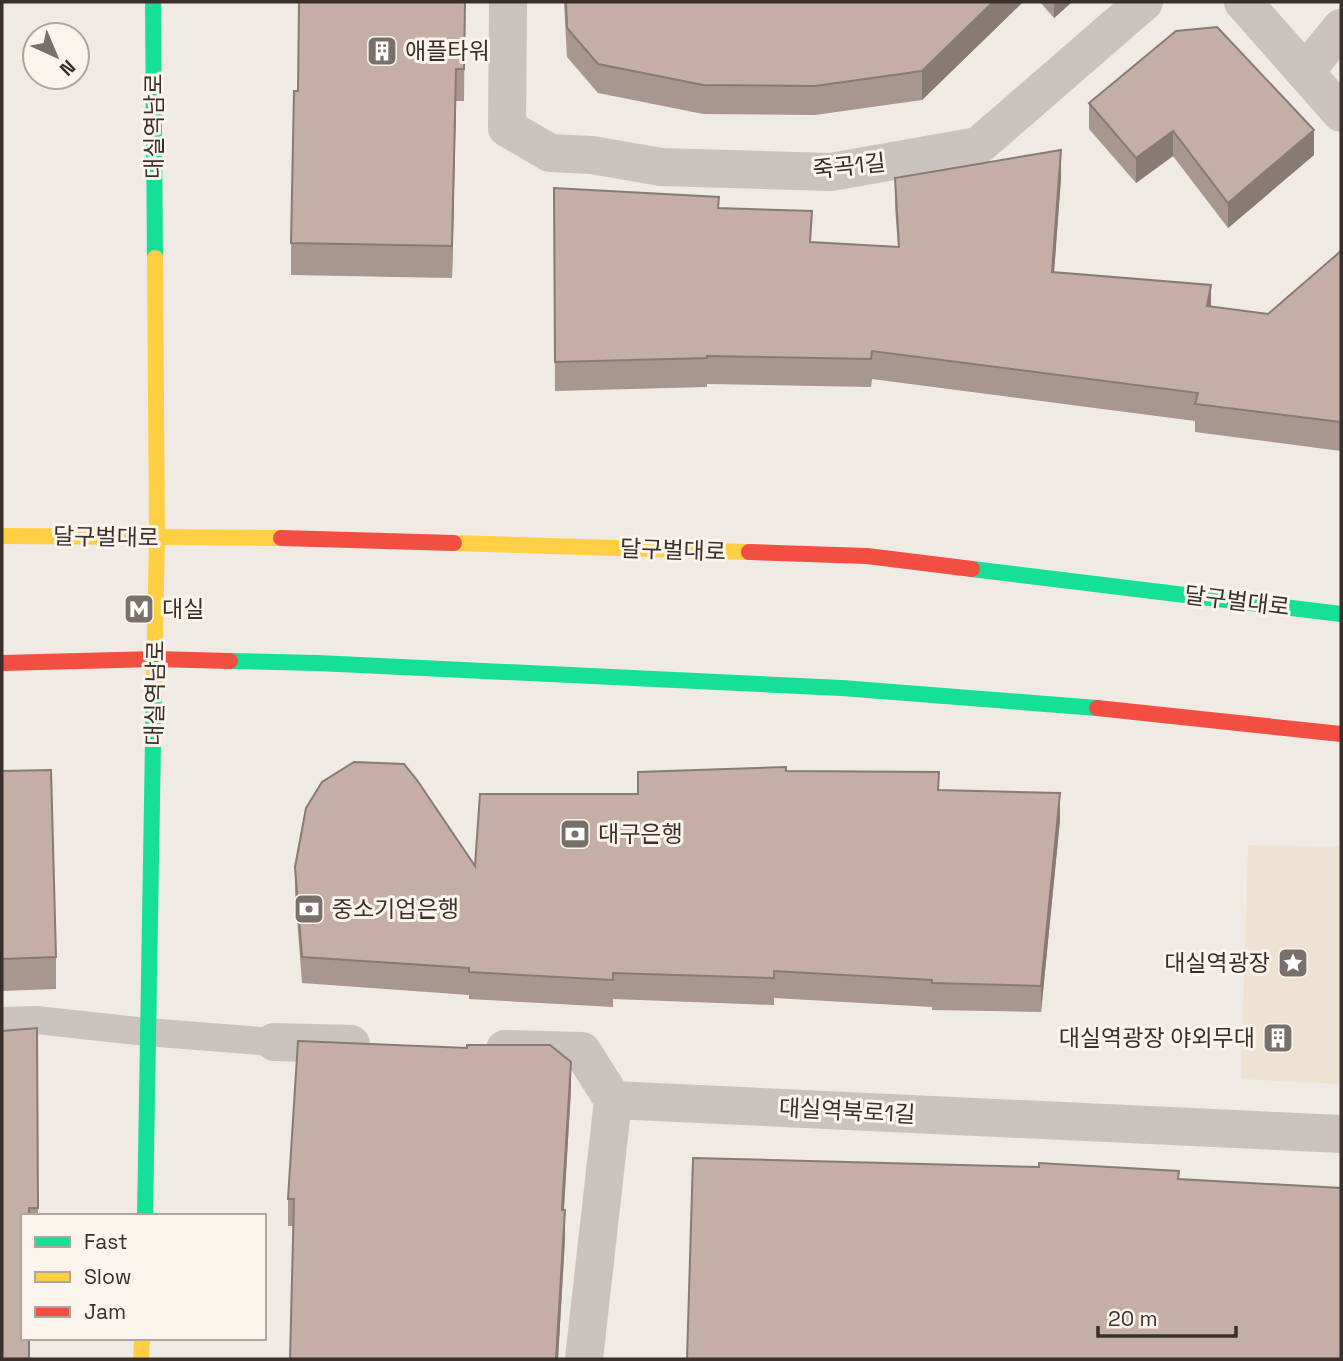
<svg xmlns="http://www.w3.org/2000/svg" width="1343" height="1361" font-family="'Space Grotesk','Noto Sans KR',sans-serif">
<rect width="100%" height="100%" fill="#efeae4"/>
<!-- plaza -->
<polygon fill="#eee2d3" points="1248,845 1341,847 1341,1084 1241,1079"/>
<g fill="none" stroke-linecap="round" stroke-linejoin="round">
<!-- lane -->
<polyline stroke="#c9c2bd" stroke-width="28" points="2,1021 36,1020 147,1032 274,1042"/>
<!-- street -->
<g stroke="#c9c2bd" stroke-width="38">
<polyline points="508,2 507,128 550,153 592,155 661,167 831,172 978,146 1144,2"/>
<polyline points="1243,2 1341,113"/>
<polyline points="1305,72 1341,28"/>
<polyline points="274,1042 351,1044"/>
<polyline points="505,1049 582,1051 613,1100"/>
<polyline points="613,1100 1341,1134"/>
<polyline points="584,1359 613,1100"/>
</g>
<!-- fast -->
<g stroke="#16e098" stroke-width="16">
<polyline points="153,2 155,258"/>
<polyline points="972,569 1341,614"/>
<polyline points="230,661 318,663 842,688 1097,708"/>
<polyline points="145,1216 154,683"/>
</g>
<!-- slow -->
<g stroke="#ffcf43" stroke-width="16">
<polyline points="2,536 281,538"/>
<polyline points="454,543 749,552"/>
<polyline points="154,683 157,538 155,258"/>
<polyline points="141,1359 142,1338"/>
</g>
<!-- jam -->
<g stroke="#f24e42" stroke-width="16">
<polyline points="281,538 454,543"/>
<polyline points="749,552 867,556 972,569"/>
<polyline points="2,663 156,659 230,661"/>
<polyline points="1097,708 1341,734"/>
</g>
</g>
<!-- wall -->
<g fill="#a9968e">
<polygon points="465,2 464,101 456,101 452,278 291,275 291,243 298,91"/>
<polygon points="564,2 1023,2 922,100 815,115 703,114 598,93 567,57"/>
<polygon points="1040,2 1072,2 1054,18"/>
<polygon points="1089,103 1314,155 1228,228 1173,156 1136,183 1089,129"/>
<polygon points="895,178 1061,178 1054,272 1211,306 1268,314 1341,251 1341,451 1195,432 1195,421 872,379 871,387 707,384 707,387 555,391 554,188 719,208 812,242 898,247 895,207"/>
<polygon points="2,771 56,957 56,989 2,991"/>
<polygon points="786,771 939,790 1060,820 1041,1012 932,1010 932,1007 774,998 774,1005 613,999 613,1007 469,999 469,995 302,983 295,893 295,867 475,866 638,794"/>
<polygon points="37,1028 38,1216 23,1216 2,1359"/>
<polygon points="571,1089 564,1210 565,1238 558,1359 290,1359 293,1226 288,1226 288,1199"/>
</g>
<!-- shaded-wall -->
<g fill="#897a74">
<polygon points="993,2 1023,2 922,100 922,71"/>
<polygon points="1054,2 1072,2 1054,18"/>
<polygon points="456,69 456,101 452,278 452,246"/>
<polygon points="1314,130 1314,155 1228,228 1228,203"/>
<polygon points="1173,131 1173,156 1136,183 1136,158"/>
<polygon points="1061,150 1061,178 1052,300 1052,272"/>
<polygon points="1211,285 1211,314 1207,306"/>
<polygon points="1060,793 1060,820 1041,1012 1041,986"/>
<polygon points="571,1062 571,1089 562,1238 562,1210"/>
<polygon points="565,1210 565,1238 558,1359 556,1359"/>
</g>
<!-- building -->
<g fill="#c4aea5" stroke="#897a74" stroke-width="2">
<polygon points="299,2 465,2 464,69 456,69 452,246 291,243 294,91 298,91"/>
<polygon points="566,2 993,2 922,71 815,86 703,85 598,64 567,28"/>
<polygon points="1217,27 1314,130 1228,203 1173,131 1136,158 1089,103 1176,31"/>
<polygon points="1061,150 1052,272 1211,285 1207,306 1268,314 1341,251 1341,422 1195,404 1198,393 872,351 871,359 707,356 707,358 555,362 554,188 719,197 718,208 812,211 810,242 899,247 895,178"/>
<polygon points="354,762 404,764 417,780 475,866 480,794 638,794 638,772 786,767 786,771 939,772 938,790 1060,793 1041,986 932,983 932,980 774,971 774,978 613,973 613,980 469,972 469,968 302,957 295,867 306,808 322,782"/>
<polygon points="51,770 56,957 2,959 2,771"/>
<polygon points="37,1028 38,1208 29,1208 29,1216 23,1216 23,1338 29,1338 29,1359 2,1359 2,1031"/>
<polygon points="298,1041 467,1048 467,1045 550,1045 571,1062 562,1210 565,1210 556,1359 290,1359 294,1199 288,1199"/>
<polygon points="693,1158 1039,1167 1039,1163 1179,1171 1178,1179 1341,1188 1341,1359 687,1359"/>
</g>
<!-- icons -->
<defs>
<g id="building-square" transform="scale(1.575)"><rect x="-9" y="-9" width="18" height="18" rx="4" fill="#79706b" stroke="#fbf4ec"/><path d="M-4-6H4V6H1V3H-1V6H-4ZM-2.5-4.3h1.7v1.8h-1.7ZM.8-4.3h1.7v1.8H.8ZM-2.5-1h1.7V.8h-1.7ZM.8-1h1.7V.8H.8Z" fill="#fff"/></g>
<g id="metro-square" transform="scale(1.575)"><rect x="-9" y="-9" width="18" height="18" rx="4" fill="#79706b" stroke="#fbf4ec"/><path d="M-5.5 5V-5H-3L0 0L3-5H5.5V5H3V-.5L0 4L-3-.5V5Z" fill="#fff"/></g>
<g id="bank-square" transform="scale(1.575)"><rect x="-9" y="-9" width="18" height="18" rx="4" fill="#79706b" stroke="#fbf4ec"/><path d="M-6-4H6V4H-6ZM0-2.3a2.3 2.3 0 1 0 0 4.6a2.3 2.3 0 1 0 0-4.6Z" fill="#fff"/></g>
<g id="sight-square" transform="scale(1.575)"><rect x="-9" y="-9" width="18" height="18" rx="4" fill="#79706b" stroke="#fbf4ec"/><path d="M0-6L1.8-2.2L6-1.7L2.9 1.2L3.7 5.4L0 3.3L-3.7 5.4L-2.9 1.2L-6-1.7L-1.8-2.2Z" fill="#fff"/></g>
</defs>
<g fill-rule="evenodd">
<use href="#building-square" x="382" y="51"/>
<use href="#metro-square" x="139" y="609"/>
<use href="#bank-square" x="575" y="834"/>
<use href="#bank-square" x="309" y="909"/>
<use href="#sight-square" x="1293" y="963"/>
<use href="#building-square" x="1278" y="1038"/>
</g>
<g text-anchor="middle" stroke-width="6" stroke-linejoin="round" paint-order="stroke">
<!-- poi labels -->
<g font-size="23" fill="#3a2f2a" stroke="#fbf4ec" text-anchor="start">
<text x="405" y="59">애플타워</text>
<text x="162" y="617">대실</text>
<text x="598" y="842">대구은행</text>
<text x="332" y="917">중소기업은행</text>
<text x="1270" y="971" text-anchor="end">대실역광장</text>
<text x="1255" y="1046" text-anchor="end">대실역광장 야외무대</text>
</g>
<!-- street labels -->
<g font-size="23" fill="#3a2f2a" stroke="#fbf4ec">
<text transform="translate(154 126) rotate(-90)" y="8">대실역남로</text>
<text transform="translate(849 166) rotate(-6)" y="8">죽곡1길</text>
<text transform="translate(106 537) rotate(1)" y="8">달구벌대로</text>
<text transform="translate(673 550) rotate(2)" y="8">달구벌대로</text>
<text transform="translate(1237 601) rotate(7)" y="8">달구벌대로</text>
<text transform="translate(155 693) rotate(-89)" y="8">대실역남로</text>
<text transform="translate(847 1111) rotate(3)" y="8">대실역북로1길</text>
</g>
</g>
<!-- border -->
<rect width="1343" height="1361" fill="none" stroke="#3a2f2a" stroke-width="7"/>
<!-- legend -->
<rect x="21" y="1214" width="245" height="126" fill="#fbf4ec" stroke="#aea59e" stroke-width="2"/>
<rect x="35" y="1237" width="35" height="10" fill="#16e098" stroke="#aea59e" stroke-width="2"/>
<text x="84" y="1249" font-size="21" fill="#3a2f2a">Fast</text>
<rect x="35" y="1272" width="35" height="10" fill="#ffcf43" stroke="#aea59e" stroke-width="2"/>
<text x="84" y="1284" font-size="21" fill="#3a2f2a">Slow</text>
<rect x="35" y="1307" width="35" height="10" fill="#f24e42" stroke="#aea59e" stroke-width="2"/>
<text x="84" y="1319" font-size="21" fill="#3a2f2a">Jam</text>
<!-- north arrow -->
<g transform="translate(56 56) rotate(136)"><circle r="33" fill="#fbf4ec" stroke="#aea59e" stroke-width="2"/>
<path d="M0-5L12 26L0 18L-12 26Z" fill="#79706b"/>
<text y="-10" font-size="19" font-weight="bold" text-anchor="middle" fill="#3a2f2a">N</text>
</g>
<!-- scale -->
<path d="M1098 1326v10h138v-10" fill="none" stroke="#3a2f2a" stroke-width="3.5"/>
<text x="1108" y="1326" font-size="21" fill="#3a2f2a" stroke="#fbf4ec" stroke-width="5" paint-order="stroke">20 m</text>
</svg>
